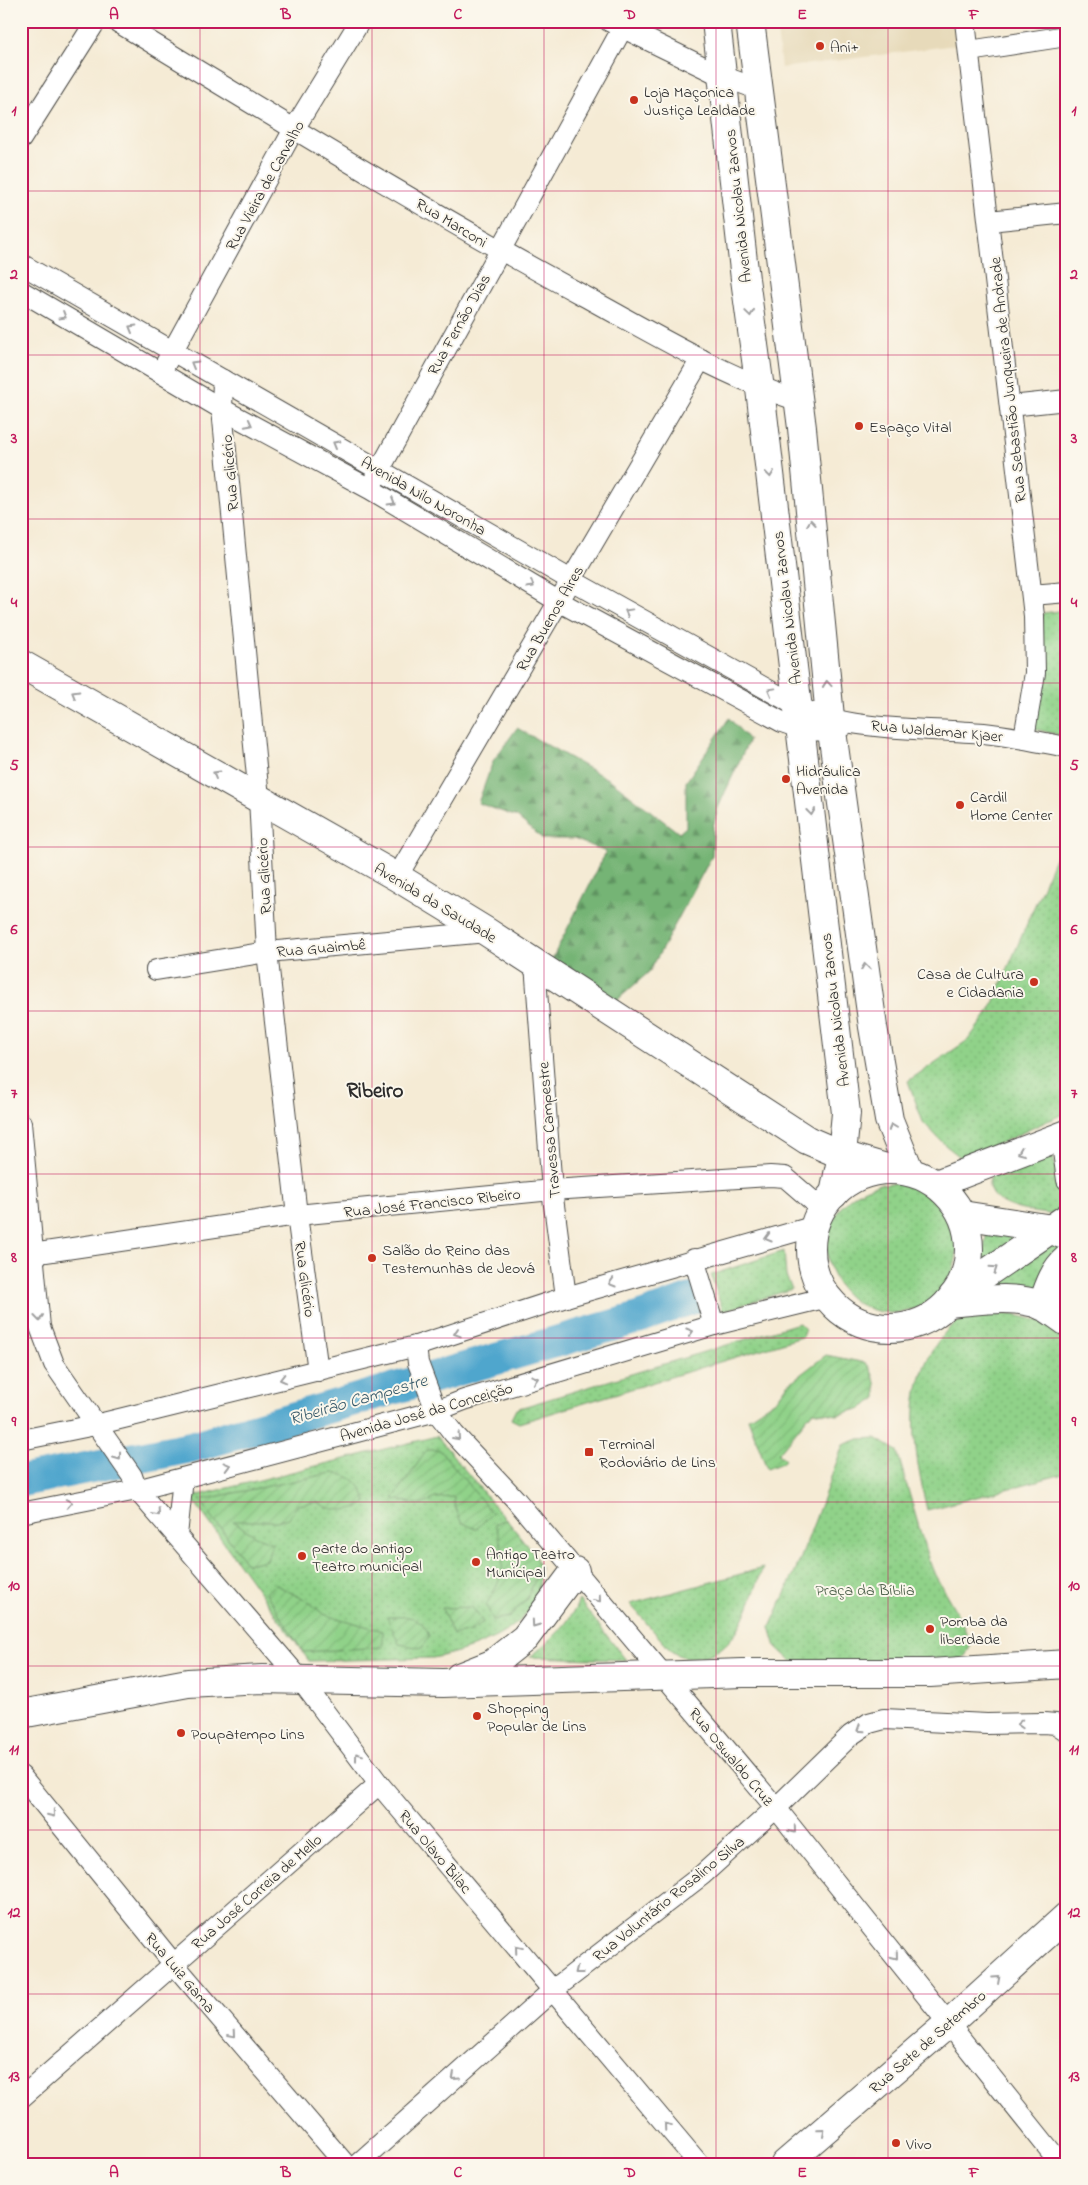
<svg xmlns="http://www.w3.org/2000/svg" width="1088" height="2185" font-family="'Indie Flower',sans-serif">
<defs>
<pattern id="grass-dots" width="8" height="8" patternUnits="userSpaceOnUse" patternTransform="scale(1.25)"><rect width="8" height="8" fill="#90d289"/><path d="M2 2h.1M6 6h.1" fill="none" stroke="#7cb476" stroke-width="1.8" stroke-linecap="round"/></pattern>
<pattern id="forest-firs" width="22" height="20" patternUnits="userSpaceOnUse" patternTransform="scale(1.25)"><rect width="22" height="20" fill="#74b475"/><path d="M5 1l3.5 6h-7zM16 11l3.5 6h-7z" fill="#5f9360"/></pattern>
<pattern id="garden-furrows" width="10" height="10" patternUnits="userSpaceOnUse" patternTransform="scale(1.25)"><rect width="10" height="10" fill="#90d289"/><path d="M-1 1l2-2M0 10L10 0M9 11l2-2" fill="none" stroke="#7cb476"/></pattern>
</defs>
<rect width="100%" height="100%" fill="#fbf7ec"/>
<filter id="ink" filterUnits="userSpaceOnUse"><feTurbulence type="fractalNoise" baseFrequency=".02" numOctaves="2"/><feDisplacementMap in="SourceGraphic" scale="10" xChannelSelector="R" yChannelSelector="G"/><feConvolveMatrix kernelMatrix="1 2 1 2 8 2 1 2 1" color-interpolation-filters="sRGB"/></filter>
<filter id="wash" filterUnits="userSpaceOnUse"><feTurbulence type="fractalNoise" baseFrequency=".0096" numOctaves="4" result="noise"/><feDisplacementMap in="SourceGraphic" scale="20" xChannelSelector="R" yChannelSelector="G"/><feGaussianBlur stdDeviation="1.12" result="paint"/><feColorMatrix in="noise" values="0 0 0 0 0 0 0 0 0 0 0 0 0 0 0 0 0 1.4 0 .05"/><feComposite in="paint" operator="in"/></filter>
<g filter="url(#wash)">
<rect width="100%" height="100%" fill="#f5ebd5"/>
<!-- built -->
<polygon fill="#e7daba" points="776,21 960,21 963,44 781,68"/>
<!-- grass -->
<g fill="url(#grass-dots)" stroke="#5e7e5a">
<polygon points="1067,610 1067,737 1031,728 1043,613"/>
<polygon points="1067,830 1067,1112 964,1160 945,1145 923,1122 908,1081 968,1040 990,1010"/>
<path d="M1049,1145L1067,1201V1211L1062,1215C1043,1214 986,1210 989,1182C990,1178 993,1172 997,1169C1012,1159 1032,1153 1049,1145Z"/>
<circle cx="892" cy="1248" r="65"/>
<polygon points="985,1225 1021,1240 982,1262 986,1237"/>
<polygon points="1047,1242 1061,1247 1038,1296 987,1288"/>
<polygon points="784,1251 786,1276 792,1289 723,1311 711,1275"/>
<path d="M1015,1315L1052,1324L1067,1337V1473L927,1510C915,1457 903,1395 935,1346C943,1334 951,1324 965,1318C981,1313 999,1314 1015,1315Z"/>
<polygon points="799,1323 805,1329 802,1337 519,1423 511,1419 516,1409"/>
<path d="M437,1436L535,1555C559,1620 483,1648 433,1658L309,1661L191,1497Z"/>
<polygon points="876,1438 897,1451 927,1555 935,1575 961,1620 971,1645 964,1658 949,1662 791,1661 776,1647 770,1627 800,1560 843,1445 859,1439"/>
<path d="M763,1568C750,1600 740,1654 697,1657C688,1658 679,1657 671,1651L630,1604Z"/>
<path d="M579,1600L626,1660L530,1657C550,1641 570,1624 579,1600Z"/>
</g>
<!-- forest -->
<polygon fill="url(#forest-firs)" stroke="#507050" points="729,718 749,740 718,808 713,827 712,856 650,971 614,1003 550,963 606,852 574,839 543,839 517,817 478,803 493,761 517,728 613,782 679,833 686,827 686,782"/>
<!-- garden -->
<g fill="url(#garden-furrows)" stroke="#5e7e5a">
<path d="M826,1355L866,1363C874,1371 877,1388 876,1399L862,1408L837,1415L813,1411L778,1454L785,1460L782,1463L767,1469L748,1418L777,1399L787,1385Z"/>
<polygon points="427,1450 440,1450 492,1513 476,1529 461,1522 455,1507 454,1497 435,1498 422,1505 393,1499"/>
<path d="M332,1473C354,1476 359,1481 367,1502C351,1513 332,1512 317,1502L297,1505L289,1518L277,1521H233L255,1536L272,1543L267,1560L247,1564L200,1500Z"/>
<path d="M506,1519L535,1555L540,1569L526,1600L510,1617L493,1620L486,1605C506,1573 507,1560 495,1524Z"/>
<polygon points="275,1584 310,1603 323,1614 383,1631 383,1647 303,1652 266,1593"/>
<polygon points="472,1607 483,1622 471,1631 453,1635 442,1608"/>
<path d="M387,1617C408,1617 420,1613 429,1636L422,1648L399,1644Z"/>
</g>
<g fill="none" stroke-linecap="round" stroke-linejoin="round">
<!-- river -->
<polyline stroke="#50a6cd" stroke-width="32" points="21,1481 191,1447 635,1319 691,1299"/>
</g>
</g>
<g filter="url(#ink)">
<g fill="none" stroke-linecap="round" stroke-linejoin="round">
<!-- street casing -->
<g stroke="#494844" stroke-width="22">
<g id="street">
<path d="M116,21C271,115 425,210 584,296C654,334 723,376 799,401"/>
<polyline points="609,21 722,76 760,90"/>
<polyline points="965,21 1034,616 1035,673 1024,738"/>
<polyline points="969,51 1067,36"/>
<polyline points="21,139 96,21"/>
<polyline points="989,221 1067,213"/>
<path d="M21,264L571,580L783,698C836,734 921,727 984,733C1012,736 1039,742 1067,747"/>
<path d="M21,291L222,409L370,489L558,601L782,722C801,729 824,735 843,726"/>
<polyline points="166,363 294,129 360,21"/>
<polyline points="223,380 222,409 259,798 267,952 297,1215 318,1371"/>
<polyline points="1010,406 1067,400"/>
<polyline points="374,480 622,29"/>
<polyline points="1032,595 1067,592"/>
<polyline points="397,877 701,359"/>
<polyline points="535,964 552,1190 566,1297"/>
<polyline points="156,970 267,952 487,932"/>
<polyline points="21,1123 40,1327 54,1364 132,1476 137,1490 300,1679 379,1784 699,2164"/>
<polyline points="1061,1137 1067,1180"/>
<polyline points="32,1254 297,1215 552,1190 770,1176 785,1177 822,1209"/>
<polyline points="694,1259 714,1325"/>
<polyline points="416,1346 418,1363 436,1411 454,1434 515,1499 776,1808 1061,2164"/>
<polyline points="21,1440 95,1425 416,1346 566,1297 815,1226"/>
<polyline points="21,1513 137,1490 436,1411 464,1400 714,1325 828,1297"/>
<polyline points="177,1536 183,1478"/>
<polyline points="21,1776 173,1963 345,2164"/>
<polyline points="21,2098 379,1784"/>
<polyline points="358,2164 553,1990 702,1875 776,1808 851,1735 869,1723 884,1719 987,1724 1044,1723 1056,1724 1067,1731"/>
</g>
</g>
<!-- secondary casing -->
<g stroke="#494844" stroke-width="30">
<g id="secondary">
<polyline points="716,21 745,279 760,389 846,1113 842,1155 834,1194"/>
<polyline points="750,21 802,428 830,717 873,1027 889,1120 910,1172"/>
<polyline points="21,664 397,877 487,932 807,1140 842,1155 889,1169"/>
<circle cx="890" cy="1249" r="79"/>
<polyline points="936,1184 1067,1134"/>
<polyline points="962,1215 1052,1229 1061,1234"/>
<polyline points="953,1296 1067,1218"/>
<path d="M948,1303C978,1301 1011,1294 1041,1305C1050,1309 1059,1317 1067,1322"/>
<path d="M1042,1306C1048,1289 1053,1271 1067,1259"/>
<polyline points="459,1677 492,1664 525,1638 575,1571"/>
<polyline points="21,1714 188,1683 262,1679 443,1683 743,1673 930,1673 1067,1664"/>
<polyline points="785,2164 949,2023 1067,1916"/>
</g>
</g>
<!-- street -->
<use href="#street" stroke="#fff" stroke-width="20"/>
<!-- secondary -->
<use href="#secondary" stroke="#fff" stroke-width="28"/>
</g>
<!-- one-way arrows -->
<defs><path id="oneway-chevron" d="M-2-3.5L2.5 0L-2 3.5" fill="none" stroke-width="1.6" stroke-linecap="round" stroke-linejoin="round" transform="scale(1.25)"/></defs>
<g stroke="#a0a0a0">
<use href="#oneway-chevron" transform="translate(750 313) rotate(82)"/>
<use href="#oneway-chevron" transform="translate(63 316) rotate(31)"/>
<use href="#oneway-chevron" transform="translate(132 328) rotate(-150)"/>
<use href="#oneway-chevron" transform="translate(194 364) rotate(-150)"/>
<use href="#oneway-chevron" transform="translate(249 424) rotate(28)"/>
<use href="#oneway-chevron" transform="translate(336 444) rotate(-150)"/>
<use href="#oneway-chevron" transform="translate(770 474) rotate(83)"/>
<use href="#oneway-chevron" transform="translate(392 502) rotate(31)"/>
<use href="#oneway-chevron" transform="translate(811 523) rotate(-96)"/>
<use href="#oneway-chevron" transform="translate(531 585) rotate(31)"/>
<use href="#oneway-chevron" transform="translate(628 612) rotate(-151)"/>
<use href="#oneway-chevron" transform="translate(827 684) rotate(-95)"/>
<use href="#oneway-chevron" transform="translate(771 691) rotate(-151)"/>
<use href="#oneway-chevron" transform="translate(75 694) rotate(-150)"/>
<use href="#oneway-chevron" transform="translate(216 774) rotate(-150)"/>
<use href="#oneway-chevron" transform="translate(811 812) rotate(83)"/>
<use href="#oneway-chevron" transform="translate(865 967) rotate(-98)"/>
<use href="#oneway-chevron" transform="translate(892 1127) rotate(-111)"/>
<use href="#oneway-chevron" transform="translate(1021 1152) rotate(158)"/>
<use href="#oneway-chevron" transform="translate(768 1238) rotate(164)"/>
<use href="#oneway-chevron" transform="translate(994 1269) rotate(-34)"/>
<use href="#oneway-chevron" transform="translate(612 1283) rotate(164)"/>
<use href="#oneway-chevron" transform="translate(39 1318) rotate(84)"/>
<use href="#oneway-chevron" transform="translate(690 1332) rotate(-17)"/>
<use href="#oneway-chevron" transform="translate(457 1333) rotate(162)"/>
<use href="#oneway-chevron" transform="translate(283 1379) rotate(166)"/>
<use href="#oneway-chevron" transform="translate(535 1379) rotate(-17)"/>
<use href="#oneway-chevron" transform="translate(457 1437) rotate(48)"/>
<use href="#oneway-chevron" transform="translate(118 1457) rotate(54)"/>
<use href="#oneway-chevron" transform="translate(227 1466) rotate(-15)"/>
<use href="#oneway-chevron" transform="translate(69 1503) rotate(-11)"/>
<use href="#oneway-chevron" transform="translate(157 1513) rotate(49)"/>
<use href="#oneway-chevron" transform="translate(598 1599) rotate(50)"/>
<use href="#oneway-chevron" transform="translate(535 1624) rotate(125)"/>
<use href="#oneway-chevron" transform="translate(1020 1724) rotate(177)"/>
<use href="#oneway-chevron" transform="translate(860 1729) rotate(147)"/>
<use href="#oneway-chevron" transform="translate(358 1756) rotate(-127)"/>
<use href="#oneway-chevron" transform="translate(52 1814) rotate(51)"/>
<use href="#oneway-chevron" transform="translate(793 1830) rotate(51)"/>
<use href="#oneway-chevron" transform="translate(518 1949) rotate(-130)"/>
<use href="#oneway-chevron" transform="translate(895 1956) rotate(51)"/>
<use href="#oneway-chevron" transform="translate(578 1971) rotate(142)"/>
<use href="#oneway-chevron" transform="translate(997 1979) rotate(-42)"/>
<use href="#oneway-chevron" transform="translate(233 2034) rotate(49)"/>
<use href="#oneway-chevron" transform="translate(455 2077) rotate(138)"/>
<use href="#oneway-chevron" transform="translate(667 2126) rotate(-130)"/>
<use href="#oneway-chevron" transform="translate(822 2132) rotate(-41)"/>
</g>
</g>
<!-- grid -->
<path fill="none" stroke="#c2185b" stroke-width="1" stroke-opacity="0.55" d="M200,21V2164M372,21V2164M544,21V2164M716,21V2164M888,21V2164M21,191H1067M21,355H1067M21,519H1067M21,683H1067M21,847H1067M21,1011H1067M21,1174H1067M21,1338H1067M21,1502H1067M21,1666H1067M21,1830H1067M21,1994H1067"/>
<!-- markers -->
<g fill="#c8321e" stroke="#fbf7ec" stroke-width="2">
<circle cx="820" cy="46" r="5"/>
<circle cx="634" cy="100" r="5"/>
<circle cx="859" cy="426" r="5"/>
<circle cx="786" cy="779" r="5"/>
<circle cx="960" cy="805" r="5"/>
<circle cx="1034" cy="982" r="5"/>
<circle cx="372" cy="1258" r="5"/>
<rect x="584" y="1447" width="10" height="10" rx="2.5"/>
<circle cx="302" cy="1556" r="5"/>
<circle cx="476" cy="1562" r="5"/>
<circle cx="930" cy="1629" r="5"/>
<circle cx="477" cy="1716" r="5"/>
<circle cx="181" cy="1733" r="5"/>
<circle cx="896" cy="2143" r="5"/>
</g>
<g text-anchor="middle" stroke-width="4" stroke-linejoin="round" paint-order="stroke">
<!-- poi labels -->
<g font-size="16" fill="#2b2b2b" stroke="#fbf7ec" text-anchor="start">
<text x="830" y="52">Ani+</text>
<text x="644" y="97">Loja Maçonica<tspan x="644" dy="18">Justiça Lealdade</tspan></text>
<text x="869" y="432">Espaço Vital</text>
<text x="796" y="776">Hidráulica<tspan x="796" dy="18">Avenida</tspan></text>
<text x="970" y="802">Cardil<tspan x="970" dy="18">Home Center</tspan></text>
<text x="1024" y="979" text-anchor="end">Casa de Cultura<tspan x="1024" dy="18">e Cidadania</tspan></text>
<text x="382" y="1255">Salão do Reino das<tspan x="382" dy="18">Testemunhas de Jeová</tspan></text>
<text x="599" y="1449">Terminal<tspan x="599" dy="18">Rodoviário de Lins</tspan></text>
<text x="312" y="1553">parte do antigo<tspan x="312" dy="18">Teatro municipal</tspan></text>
<text x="486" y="1559">Antigo Teatro<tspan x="486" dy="18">Municipal</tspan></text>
<text x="940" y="1626">Pomba da<tspan x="940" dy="18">liberdade</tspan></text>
<text x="487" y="1713">Shopping<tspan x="487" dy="18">Popular de Lins</tspan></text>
<text x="191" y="1739">Poupatempo Lins</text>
<text x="906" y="2149">Vivo</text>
</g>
<!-- street labels -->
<g font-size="16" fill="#2b2b2b" stroke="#fbf7ec">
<text transform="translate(264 185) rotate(-61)" y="6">Rua Vieira de Carvalho</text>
<text transform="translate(737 206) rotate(-96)" y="6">Avenida Nicolau Zarvos</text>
<text transform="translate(452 222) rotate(31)" y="6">Rua Marconi</text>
<text transform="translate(458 324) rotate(-61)" y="6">Rua Fernão Dias</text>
<text transform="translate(1007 380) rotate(-96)" y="6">Rua Sebastião Junqueira de Andrade</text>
<text transform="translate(229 473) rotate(-95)" y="6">Rua Glicério</text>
<text transform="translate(424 495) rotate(30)" y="6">Avenida Nilo Noronha</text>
<text transform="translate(786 608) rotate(-97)" y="6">Avenida Nicolau Zarvos</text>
<text transform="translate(549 618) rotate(-60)" y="6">Rua Buenos Aires</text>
<text transform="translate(937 730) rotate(5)" y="6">Rua Waldemar Kjaer</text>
<text transform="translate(263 876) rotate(-93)" y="6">Rua Glicério</text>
<text transform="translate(436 902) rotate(31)" y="6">Avenida da Saudade</text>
<text transform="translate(321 947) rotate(-5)" y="6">Rua Guaimbê</text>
<text transform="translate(834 1010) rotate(-97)" y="6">Avenida Nicolau Zarvos</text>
<text transform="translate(548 1130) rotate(-95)" y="6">Travessa Campestre</text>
<text transform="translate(432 1202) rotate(-6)" y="6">Rua José Francisco Ribeiro</text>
<text transform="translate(306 1279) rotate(82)" y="6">Rua Glicério</text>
<text transform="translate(426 1411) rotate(-16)" y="6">Avenida José da Conceição</text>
<text transform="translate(732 1756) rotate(50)" y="6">Rua Oswaldo Cruz</text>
<text transform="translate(436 1851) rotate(50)" y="6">Rua Olavo Bilac</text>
<text transform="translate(256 1891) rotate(-41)" y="6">Rua José Correia de Mello</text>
<text transform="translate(668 1898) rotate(-39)" y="6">Rua Voluntário Rosalino Silva</text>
<text transform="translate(181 1972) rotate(50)" y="6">Rua Luiz Gama</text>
<text transform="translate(927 2041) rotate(-41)" y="6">Rua Sete de Setembro</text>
</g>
<!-- park labels -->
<g font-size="16" fill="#495d47" stroke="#fbf7ec">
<text x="865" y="1595">Praça da Bíblia</text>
</g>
<!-- water labels -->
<g font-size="18" font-style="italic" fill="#3a5c6c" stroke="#fbf7ec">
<text transform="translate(358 1399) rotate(-16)" y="6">Ribeirão Campestre</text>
</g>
<!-- district labels -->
<g font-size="21" font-weight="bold" fill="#2b2b2b" stroke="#fbf7ec">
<text x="375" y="1097">Ribeiro</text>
</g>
</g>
<!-- margin -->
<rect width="1088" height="2185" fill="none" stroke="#fbf7ec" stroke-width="55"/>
<rect x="28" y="28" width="1032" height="2130" fill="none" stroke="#c2185b" stroke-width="2"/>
<g font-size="16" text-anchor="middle" font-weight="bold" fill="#c2185b">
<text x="114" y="19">A</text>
<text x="286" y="19">B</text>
<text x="458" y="19">C</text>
<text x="630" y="19">D</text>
<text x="802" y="19">E</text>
<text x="974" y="19">F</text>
<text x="14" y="115">1</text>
<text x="1074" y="115">1</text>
<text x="14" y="279">2</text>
<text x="1074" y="279">2</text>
<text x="14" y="443">3</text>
<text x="1074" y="443">3</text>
<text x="14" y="607">4</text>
<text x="1074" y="607">4</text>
<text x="14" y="770">5</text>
<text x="1074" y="770">5</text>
<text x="14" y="934">6</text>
<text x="1074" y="934">6</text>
<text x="14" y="1098">7</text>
<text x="1074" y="1098">7</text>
<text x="14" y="1262">8</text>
<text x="1074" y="1262">8</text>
<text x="14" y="1426">9</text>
<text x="1074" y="1426">9</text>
<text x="14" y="1590">10</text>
<text x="1074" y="1590">10</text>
<text x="14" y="1754">11</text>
<text x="1074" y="1754">11</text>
<text x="14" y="1917">12</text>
<text x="1074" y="1917">12</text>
<text x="14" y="2081">13</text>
<text x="1074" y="2081">13</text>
<text x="114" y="2177">A</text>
<text x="286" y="2177">B</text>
<text x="458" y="2177">C</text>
<text x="630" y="2177">D</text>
<text x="802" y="2177">E</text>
<text x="974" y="2177">F</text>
</g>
</svg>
